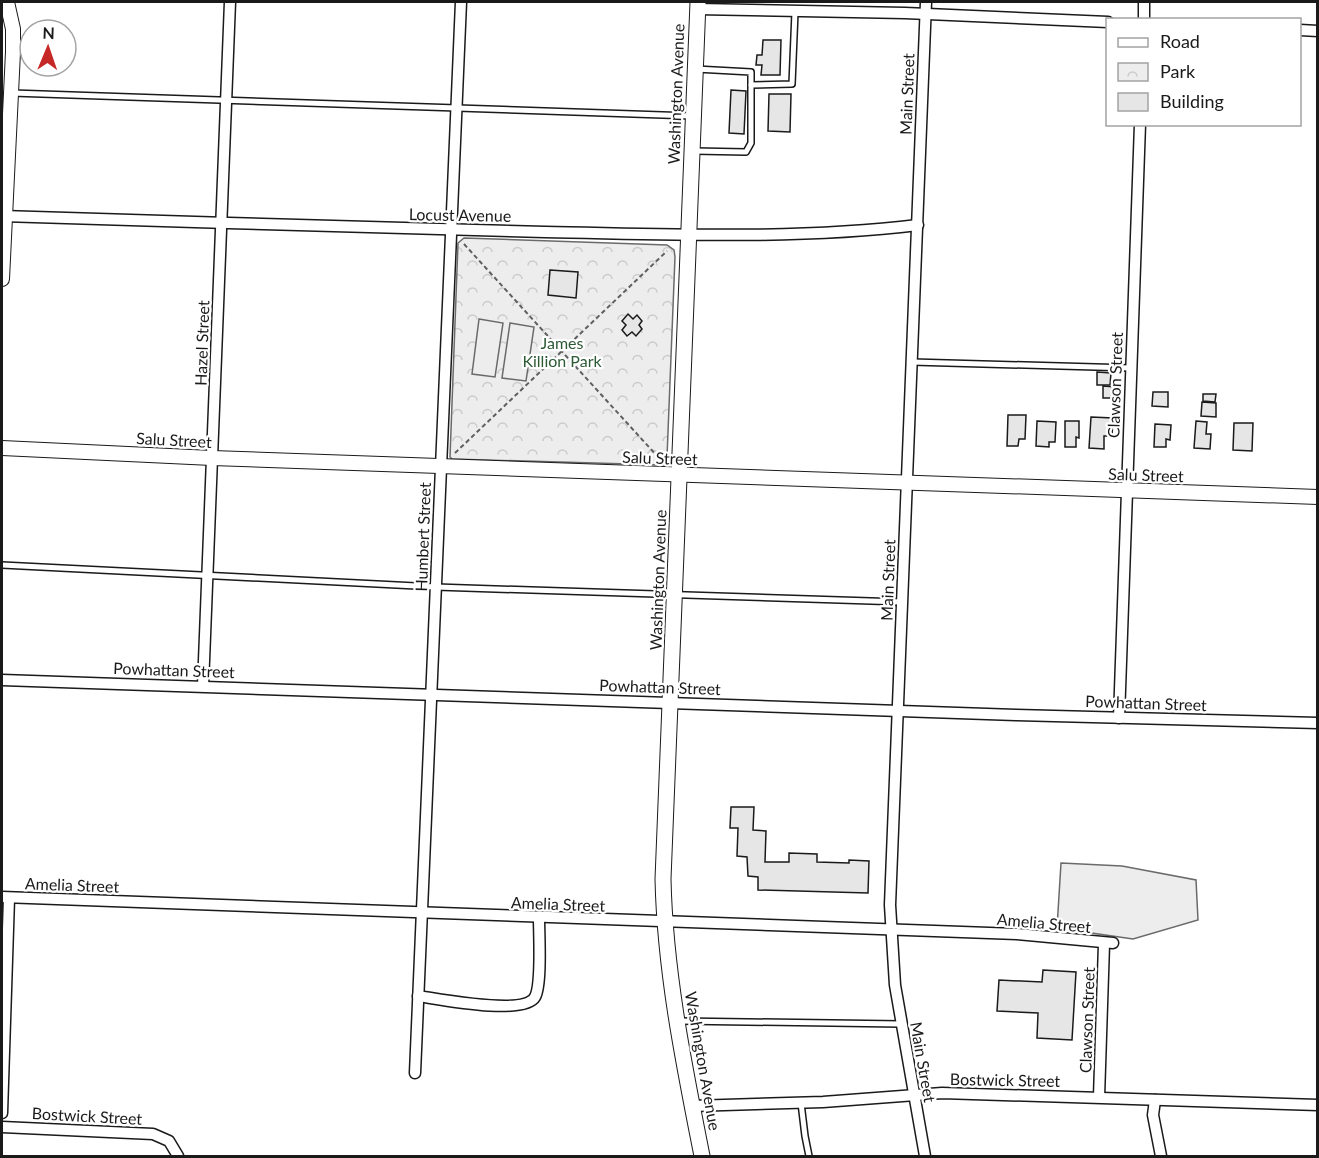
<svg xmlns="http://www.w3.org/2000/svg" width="1319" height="1158" font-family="Lato,sans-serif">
<defs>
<pattern id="park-crowns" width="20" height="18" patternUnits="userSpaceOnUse" patternTransform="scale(1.5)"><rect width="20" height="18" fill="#ededed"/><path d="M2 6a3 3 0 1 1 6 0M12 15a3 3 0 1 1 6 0" fill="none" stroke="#cbcbcb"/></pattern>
</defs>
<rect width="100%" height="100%" fill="#fff"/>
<!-- park -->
<polygon fill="url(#park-crowns)" stroke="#6a6a6a" stroke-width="1.5" points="464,238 667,245 674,250 675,257 667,457 664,465 452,459 450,457 458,243"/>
<!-- pitch -->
<g fill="#ededed" stroke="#6a6a6a" stroke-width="1.5">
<polygon points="479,319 503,323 495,377 472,374"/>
<polygon points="510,323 534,327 526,381 502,378"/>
<polygon points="1061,863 1122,866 1196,880 1198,920 1133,939 1057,928"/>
</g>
<!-- building -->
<g fill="#e6e6e6" stroke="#1a1a1a" stroke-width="1.5">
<polygon points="763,40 781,40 780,75 761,75 762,65 756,65 757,55 762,55"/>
<polygon points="731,90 746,91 744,134 729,133"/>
<polygon points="769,94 791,94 790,132 768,131"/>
<polygon points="550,270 578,272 576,298 548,295"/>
<polygon points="628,314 633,319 637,315 642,321 639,325 642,329 636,336 632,332 627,336 622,330 626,325 622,321"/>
<polygon points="1097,372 1111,373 1110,385 1097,385"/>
<polygon points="1103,386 1116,387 1116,398 1103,398"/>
<polygon points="1153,392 1168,392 1168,407 1152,406"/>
<polygon points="1203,394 1216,394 1215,402 1203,401"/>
<polygon points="1202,402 1216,403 1216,417 1201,416"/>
<polygon points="1008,415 1026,415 1025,439 1019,439 1018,446 1007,446"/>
<polygon points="1091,417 1113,418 1112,436 1104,436 1104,449 1089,448"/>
<polygon points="1037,421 1056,422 1055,442 1049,442 1049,447 1036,446"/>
<polygon points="1065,421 1079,421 1079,438 1076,437 1076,447 1065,447"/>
<polygon points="1196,421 1207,422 1206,434 1211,434 1210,449 1194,448"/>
<polygon points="1234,423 1253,423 1252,451 1233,450"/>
<polygon points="1155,424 1171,425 1170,440 1166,439 1166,447 1154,447"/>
<polygon points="731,807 754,807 753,830 766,831 765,862 789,862 789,853 817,854 817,862 849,863 849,860 869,861 868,893 758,890 758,877 748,876 747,857 737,856 738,828 730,828"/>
<polygon points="1043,970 1076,972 1072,1040 1037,1038 1038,1013 997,1011 999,980 1042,982"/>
</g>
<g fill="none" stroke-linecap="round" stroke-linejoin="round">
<!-- service casing -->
<g stroke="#1a1a1a" stroke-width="8">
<g id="service">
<polyline points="751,85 792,84 795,12"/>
<polyline points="12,93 692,116"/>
<polyline points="694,151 746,152 751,143 751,72 696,69"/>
<polyline points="912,362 1131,368"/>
<polyline points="2,565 436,587 902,602"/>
<polyline points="679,1021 901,1024"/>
<polyline points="801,1103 805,1136 809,1156"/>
</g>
</g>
<!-- minor casing -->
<g stroke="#1a1a1a" stroke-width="13">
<g id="minor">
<polyline points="697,9 905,13 1108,22"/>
<polyline points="1144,20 1144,2"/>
<polyline points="1300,30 1318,31"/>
<path d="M2,216C183,221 364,228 545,232C669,234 794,240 918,225"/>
<polyline points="2,680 1016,715 1318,723"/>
<polyline points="203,686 230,2"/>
<polyline points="1119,718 1140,124"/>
<polyline points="2,897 1017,934 1113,943"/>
<path d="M418,996C439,999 524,1016 535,997C542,984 539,934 539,918"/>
<polyline points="415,1073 461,2"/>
<polyline points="1099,1097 1104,944"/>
<polyline points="1155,1100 1153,1115 1161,1156"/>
<polyline points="692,1106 823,1102 942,1093 1318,1105"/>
<polyline points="2,1113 9,898"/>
<polyline points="2,1127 153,1134 169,1141 178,1156"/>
<polyline points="925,1156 895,985 890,905 926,2"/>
</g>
</g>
<!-- tertiary casing -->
<g stroke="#1a1a1a" stroke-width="16">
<g id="tertiary">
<polyline points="2,279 13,52 13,29 7,2"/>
<polyline points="2,448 212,458 1318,497"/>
</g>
</g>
<!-- secondary casing -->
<g stroke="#1a1a1a" stroke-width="17">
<path id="secondary" d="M698,2L663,879C665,972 684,1065 702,1156"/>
</g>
<!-- path -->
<g stroke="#5f5f5f" stroke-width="2" stroke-dasharray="4.5 3" stroke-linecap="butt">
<polyline points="464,244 658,457 659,462"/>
<polyline points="455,453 667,251"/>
</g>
<!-- service -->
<use href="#service" stroke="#fff" stroke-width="5"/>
<!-- minor -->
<use href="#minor" stroke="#fff" stroke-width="10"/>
<!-- tertiary -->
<use href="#tertiary" stroke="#fff" stroke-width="14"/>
<!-- secondary -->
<use href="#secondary" stroke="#fff" stroke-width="15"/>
</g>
<g text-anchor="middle" stroke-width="4.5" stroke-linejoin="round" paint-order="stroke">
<!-- street labels -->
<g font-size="16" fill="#1a1a1a" stroke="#fff">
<text transform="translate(676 94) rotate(-88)" y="6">Washington Avenue</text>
<text transform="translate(907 94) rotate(-88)" y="6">Main Street</text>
<text transform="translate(460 215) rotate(1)" y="6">Locust Avenue</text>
<text transform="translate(202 343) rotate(-88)" y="6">Hazel Street</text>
<text transform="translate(1115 385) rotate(-88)" y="6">Clawson Street</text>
<text transform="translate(174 440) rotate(3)" y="6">Salu Street</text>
<text transform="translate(660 458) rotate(2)" y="6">Salu Street</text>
<text transform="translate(1146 475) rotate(2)" y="6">Salu Street</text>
<text transform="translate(423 537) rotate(-88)" y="6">Humbert Street</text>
<text transform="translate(658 580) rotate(-88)" y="6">Washington Avenue</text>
<text transform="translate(888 580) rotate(-88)" y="6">Main Street</text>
<text transform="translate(174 670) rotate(2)" y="6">Powhattan Street</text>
<text transform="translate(660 687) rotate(2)" y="6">Powhattan Street</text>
<text transform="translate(1146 703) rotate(2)" y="6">Powhattan Street</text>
<text transform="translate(72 885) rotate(2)" y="6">Amelia Street</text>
<text transform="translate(558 904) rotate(2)" y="6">Amelia Street</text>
<text transform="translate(1044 923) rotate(5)" y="6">Amelia Street</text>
<text transform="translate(1087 1020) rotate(-88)" y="6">Clawson Street</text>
<text transform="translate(703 1061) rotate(80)" y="6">Washington Avenue</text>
<text transform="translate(923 1062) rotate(80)" y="6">Main Street</text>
<text transform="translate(1005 1080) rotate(1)" y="6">Bostwick Street</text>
<text transform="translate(87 1116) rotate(3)" y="6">Bostwick Street</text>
</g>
<!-- park labels -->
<g font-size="16" fill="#2b5a34" stroke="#fff">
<text x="562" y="349">James<tspan x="562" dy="18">Killion Park</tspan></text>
</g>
</g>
<!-- border -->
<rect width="1319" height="1158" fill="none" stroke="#1a1a1a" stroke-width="6"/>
<!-- legend -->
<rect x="1106" y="18" width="195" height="108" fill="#ffffff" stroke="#a3a3a3" stroke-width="1.5"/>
<rect x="1118" y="38" width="30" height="9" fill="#ffffff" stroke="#a3a3a3" stroke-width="1.5"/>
<text x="1160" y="48" font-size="18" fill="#1a1a1a">Road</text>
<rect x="1118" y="63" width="30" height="18" fill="url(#park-crowns)" stroke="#a3a3a3" stroke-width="1.5"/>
<text x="1160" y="78" font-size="18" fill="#1a1a1a">Park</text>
<rect x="1118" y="93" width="30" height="18" fill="#e6e6e6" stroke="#a3a3a3" stroke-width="1.5"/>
<text x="1160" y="108" font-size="18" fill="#1a1a1a">Building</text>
<!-- north arrow -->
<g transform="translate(48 48) rotate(2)"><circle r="28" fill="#ffffff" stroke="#a3a3a3" stroke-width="1.5"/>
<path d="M0-4.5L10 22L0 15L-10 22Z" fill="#c62828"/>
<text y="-9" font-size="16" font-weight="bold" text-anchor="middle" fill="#1a1a1a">N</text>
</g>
</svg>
